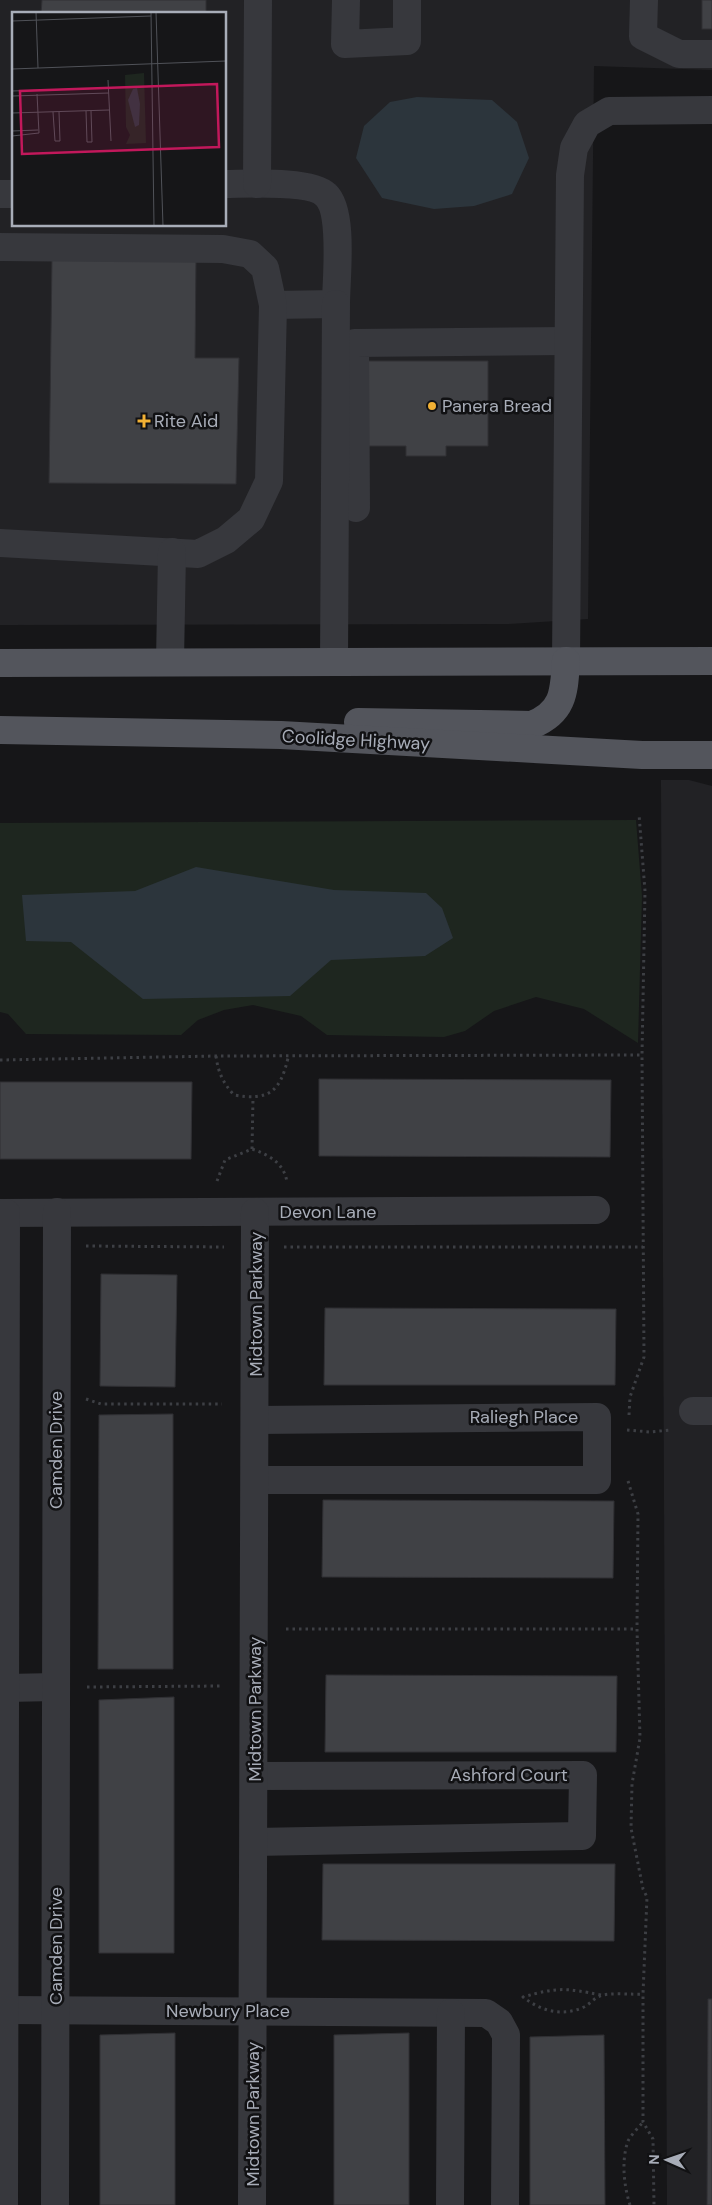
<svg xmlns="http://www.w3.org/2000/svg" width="712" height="2205" font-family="'DM Sans',sans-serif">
<rect width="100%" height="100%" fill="#161618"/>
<!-- built -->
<g fill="#222225" fill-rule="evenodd">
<path d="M0,0H712V70L594,66L588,619L509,624L0,625ZM14,14H225V225H14Z"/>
<polygon points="661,780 689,780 712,786 712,2205 667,2205"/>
</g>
<!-- green -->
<polygon fill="#1e261f" points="636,820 642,896 638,1043 584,1009 536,997 494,1011 465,1031 444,1037 327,1035 301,1016 253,1005 224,1010 198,1020 181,1035 26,1034 8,1014 0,1012 0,823"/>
<!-- water -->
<g fill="#2c353c">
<polygon points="417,97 492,100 517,122 529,158 512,194 474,206 434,209 382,198 356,158 364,126 390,102"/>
<polygon points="196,867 334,890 426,893 442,908 453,938 425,956 331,960 290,996 143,999 71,942 26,941 22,895 135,891"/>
</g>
<!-- building -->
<g fill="#404145" stroke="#303034">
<polygon points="42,0 206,0 206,14 41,14"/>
<rect x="702" y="0" width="10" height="29"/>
<polygon points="52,258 196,258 195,358 239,358 236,484 49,483"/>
<polygon points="364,361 488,361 488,446 446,446 446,456 406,456 406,446 364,446"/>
<polygon points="319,1079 611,1080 610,1157 319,1156"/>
<polygon points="0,1082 192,1082 191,1159 0,1159"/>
<polygon points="101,1274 177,1275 175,1387 100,1386"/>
<polygon points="325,1308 616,1309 615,1385 324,1385"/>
<polygon points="173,1414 173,1669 98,1669 99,1415"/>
<polygon points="323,1500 614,1501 613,1578 322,1577"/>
<polygon points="326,1675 617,1676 616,1752 325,1752"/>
<polygon points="174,1697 174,1953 99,1953 99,1700"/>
<polygon points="323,1864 615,1864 614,1941 322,1940"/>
<polygon points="708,1999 712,1999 712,2205 707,2205"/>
<polygon points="175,2033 175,2205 100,2205 100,2035"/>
<polygon points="409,2033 409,2205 334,2205 334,2035"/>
<polygon points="604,2035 605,2205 530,2205 530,2037"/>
</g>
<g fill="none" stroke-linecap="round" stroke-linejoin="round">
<!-- path -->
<g stroke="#3d3f44" stroke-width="3" stroke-dasharray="2.5 4" stroke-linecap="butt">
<path d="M216,1056C218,1072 223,1083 234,1095C269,1101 280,1092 288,1058"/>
<polyline points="0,1060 216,1056 642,1055 645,891 639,814"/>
<polyline points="252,1149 253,1098"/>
<path d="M217,1181L225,1160L252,1149C269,1155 284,1163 287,1182"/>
<polyline points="86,1246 224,1247"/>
<polyline points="284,1247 643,1247"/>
<polyline points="86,1399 101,1404 222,1404"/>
<polyline points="629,1415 630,1397 644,1357 642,1055"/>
<polyline points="627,1430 650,1432 671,1430"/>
<polyline points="628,1481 638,1514 637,1629 640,1738 632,1784 631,1828 643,1889 647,1897 643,1994 643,2122 653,2139 654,2205"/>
<polyline points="286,1629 637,1629"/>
<polyline points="87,1687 221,1686"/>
<path d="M601,1995C565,1988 558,1987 523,1997C541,2011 562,2017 584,2007C590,2004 594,1998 600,1996C609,1992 633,1995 643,1994"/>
<path d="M630,2205C624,2186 621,2161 628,2141C631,2135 638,2128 643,2122"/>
</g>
<!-- minor -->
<g stroke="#37383d" stroke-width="28">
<polyline points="346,0 345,44 407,41 407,0"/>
<polyline points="644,0 643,36 679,54 712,54"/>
<path d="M225,184C247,184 311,180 326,195C344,212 336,279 336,304L273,305"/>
<polyline points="257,184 258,0"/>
<polyline points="0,194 14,194"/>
<polyline points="0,247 223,249 250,254 265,268 273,305 269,481 251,519 226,540 198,554 0,543"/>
<polyline points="356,508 355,343 568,341"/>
<polyline points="170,661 172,552"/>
<polyline points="566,661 570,175 574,148 587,124 609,111 712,110"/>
<polyline points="334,662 336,304"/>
<polyline points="0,1213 596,1210"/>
<polyline points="693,1411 712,1411"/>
<polyline points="256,1420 597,1417 597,1480 256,1480"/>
<polyline points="6,1688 56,1687"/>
<polyline points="254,1842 582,1836 583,1775 255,1776"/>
<polyline points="5,2010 486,2013 499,2022 506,2035 505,2205"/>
<polyline points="4,2205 6,1213"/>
<polyline points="55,2205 57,1212"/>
<polyline points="252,2205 255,1212"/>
<polyline points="450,2205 451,2013"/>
</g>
<!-- major -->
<g stroke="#53555c" stroke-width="28">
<polyline points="0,663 712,661"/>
<path d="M358,722L532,725C564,712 564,692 566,661"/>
<polyline points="0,730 281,735 642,755 712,755"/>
</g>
</g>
<!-- markers -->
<g fill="#f2b134" stroke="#111113" stroke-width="2">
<circle cx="432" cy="406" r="5"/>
<path d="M141.5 413.5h5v5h5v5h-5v5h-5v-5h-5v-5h5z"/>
</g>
<g text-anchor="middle" stroke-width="5" stroke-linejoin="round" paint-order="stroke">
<!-- poi labels -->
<g font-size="18" fill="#a8adb8" stroke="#111113" text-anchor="start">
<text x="442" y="412">Panera Bread</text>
<text x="154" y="427">Rite Aid</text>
</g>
<!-- street labels -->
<g font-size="18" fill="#a8adb8" stroke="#111113">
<text transform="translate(356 740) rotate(3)" y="6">Coolidge Highway</text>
<text x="328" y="1218">Devon Lane</text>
<text transform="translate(256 1304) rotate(-90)" y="6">Midtown Parkway</text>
<text x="524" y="1423">Raliegh Place</text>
<text transform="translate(56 1450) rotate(-90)" y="6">Camden Drive</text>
<text transform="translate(255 1709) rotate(-90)" y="6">Midtown Parkway</text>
<text x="509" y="1781">Ashford Court</text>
<text transform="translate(56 1946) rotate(-90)" y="6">Camden Drive</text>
<text x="228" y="2017">Newbury Place</text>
<text transform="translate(253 2114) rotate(-90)" y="6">Midtown Parkway</text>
</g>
</g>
<!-- overview -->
<g transform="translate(12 12)">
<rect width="214" height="214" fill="#161618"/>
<path d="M132,61L134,131L114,132L118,123L114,115L113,63Z" fill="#1e261f"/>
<path d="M125,76L128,92L127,113L123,115L116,88L121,77Z" fill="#2c353c"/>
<path fill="none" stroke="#505258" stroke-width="1" d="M24,0L26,56M139,0L142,214M144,0L151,214M0,9L139,4M0,57L214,49M96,68L99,129M0,79L97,76M0,84L97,81M74,99L75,130H80L79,99M41,100L43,129H48L47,100M0,101L97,98M0,119L26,118M0,124L27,121L25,82"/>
<path fill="#c2185b" fill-opacity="0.15" stroke="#c2185b" stroke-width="2.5" d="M205,72L207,135L10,142L8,79Z"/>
<rect width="214" height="214" fill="none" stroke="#a8adb8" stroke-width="2.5"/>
</g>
<!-- north arrow -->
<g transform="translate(667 2160) rotate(272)" stroke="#111113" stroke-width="4" paint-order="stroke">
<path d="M0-4L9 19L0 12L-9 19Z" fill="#a8adb8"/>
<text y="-8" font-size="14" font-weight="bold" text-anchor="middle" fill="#a8adb8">N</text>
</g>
</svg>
